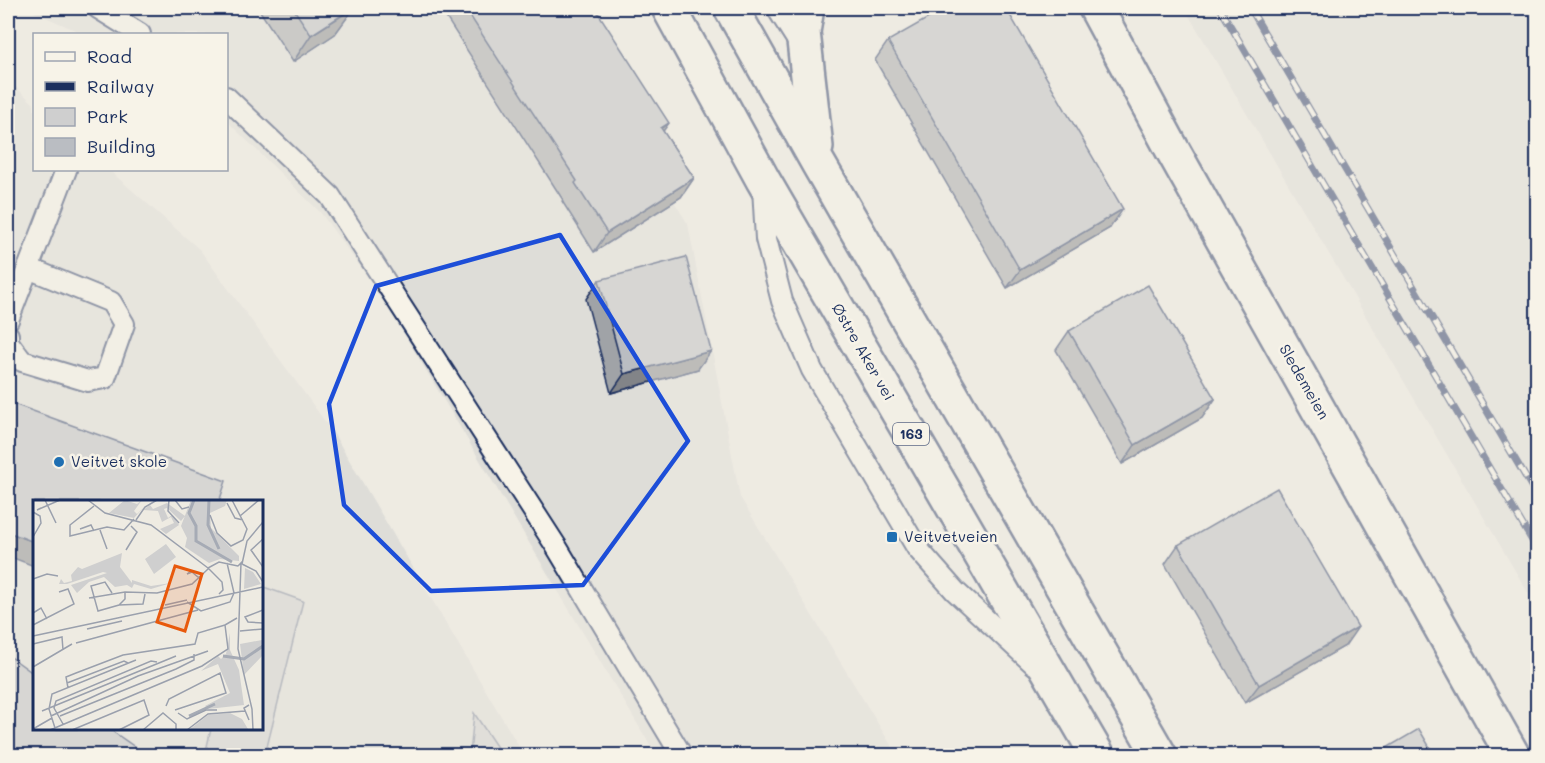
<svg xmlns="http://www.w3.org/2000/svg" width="1545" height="763" font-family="Mali,sans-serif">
<rect width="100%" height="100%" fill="#eeebe2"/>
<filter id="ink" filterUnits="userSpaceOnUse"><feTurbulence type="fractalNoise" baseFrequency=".0167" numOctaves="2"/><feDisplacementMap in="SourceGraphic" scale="12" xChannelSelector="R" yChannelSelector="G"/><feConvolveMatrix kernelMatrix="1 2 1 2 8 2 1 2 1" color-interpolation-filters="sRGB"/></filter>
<g filter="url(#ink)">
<!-- built -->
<g fill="#deddd8" fill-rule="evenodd">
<polygon points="25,8 554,8 688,224 740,497 897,755 656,755 383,298 320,212 227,121 226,34 84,34"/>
<polygon points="1184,8 1537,8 1537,608 1197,29"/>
<path d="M8,80L34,104V170H109L200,250L332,431L524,755H8ZM34,502H261V728H34Z"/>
</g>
<!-- green -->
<g fill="#cfcfcf" stroke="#757f96" stroke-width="1.5">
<polygon points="261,586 303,601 265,755 205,755 211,729 261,728"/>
<polygon points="474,713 502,755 470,755"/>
</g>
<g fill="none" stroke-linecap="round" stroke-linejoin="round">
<!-- service casing -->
<g stroke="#1b2f5e" stroke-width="24">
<g id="service">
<polyline points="98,8 140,34"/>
<polyline points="777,8 801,46"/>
<polyline points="226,97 330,196 556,546 682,756"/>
<polyline points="763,188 766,239 782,301 812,370 917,548 955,591 1034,664"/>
<polyline points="8,320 66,170"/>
<polyline points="8,335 8,342 22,361 88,381 105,378 124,324 111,302 28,268"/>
</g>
</g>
<!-- minor casing -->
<g stroke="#1b2f5e" stroke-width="38">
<polyline id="minor" points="1096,8 1172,149 1513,756"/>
</g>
<!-- trunk casing -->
<g stroke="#1b2f5e" stroke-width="38">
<g id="trunk">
<polyline points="669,8 763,180 1098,756"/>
<polyline points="731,8 818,163 1160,756"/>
<polyline points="807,8 803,32 816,147"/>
</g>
</g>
<!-- service -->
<use href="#service" stroke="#f7f3e8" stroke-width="20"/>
<!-- minor -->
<use href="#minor" stroke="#f7f3e8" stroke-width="33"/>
<!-- trunk -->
<use href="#trunk" stroke="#f7f3e8" stroke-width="33"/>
<!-- rail casing -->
<g stroke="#1b2f5e" stroke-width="7">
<g id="rail">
<polyline points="1220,8 1538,551"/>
<polyline points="1250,8 1538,498"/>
</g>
</g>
<!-- rail -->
<use href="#rail" stroke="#f7f3e8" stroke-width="4.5" stroke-dasharray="14" stroke-linecap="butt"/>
</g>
<!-- wall -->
<g fill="#a0a3a7" stroke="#1b2f5e" stroke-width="1.5">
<polygon points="258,8 354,8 335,34 293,62"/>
<polygon points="440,8 595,8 663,131 694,178 681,197 594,252 562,201 563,200"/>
<polygon points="888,41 1110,228 1007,288 875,60"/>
<polygon points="599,280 698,369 611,393 586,299"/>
<polygon points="1069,331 1215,399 1202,418 1122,464 1056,350"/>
<polygon points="1178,545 1345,646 1245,703 1165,564"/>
</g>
<!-- shaded-wall -->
<g fill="#828488" stroke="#1b2f5e" stroke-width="1.5">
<polygon points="354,8 335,34 293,62 311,35"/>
<polygon points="669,123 656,141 661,128"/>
<polygon points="694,178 681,197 594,252 607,233"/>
<polygon points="1123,209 1110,228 1007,288 1020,270"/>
<polygon points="711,351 698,369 611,393 624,374"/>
<polygon points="1215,399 1202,418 1122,464 1135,445"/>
<polygon points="8,532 34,542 34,566 8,556"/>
<polygon points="1358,627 1345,646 1245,703 1259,685"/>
</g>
<!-- building -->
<g fill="#babdc2" stroke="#1b2f5e" stroke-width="1.5">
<polygon points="293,8 353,8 311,35"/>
<polygon points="465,8 595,8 669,123 661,128 694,178 607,233 575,183 577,181"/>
<polygon points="946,8 1006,8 1123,209 1020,270 888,41"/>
<polygon points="686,257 711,351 624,374 599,280"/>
<polygon points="1148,285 1215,399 1135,445 1069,331"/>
<polygon points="8,402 226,481 219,502 34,502 34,542 8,532"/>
<polygon points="1277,488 1358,627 1259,685 1178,545"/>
<polygon points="8,655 34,674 34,729 109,729 139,750 134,756 8,756"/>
<polygon points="1419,729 1435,756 1373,756"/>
</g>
</g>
<!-- marked area -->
<path d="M0 0H1545V763H0ZM560,235L688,441L583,585L431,591L344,505L329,404L376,286Z" fill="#eeebe2" fill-opacity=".55" fill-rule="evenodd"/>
<path fill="none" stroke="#1d4ed8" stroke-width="4.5" stroke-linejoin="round" d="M560,235L688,441L583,585L431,591L344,505L329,404L376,286Z"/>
<!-- markers -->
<g fill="#1f6fb2" stroke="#f7f3e8" stroke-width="2">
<circle cx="59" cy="462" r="6"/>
<rect x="886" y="531" width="12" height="12" rx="3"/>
</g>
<g text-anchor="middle" stroke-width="5" stroke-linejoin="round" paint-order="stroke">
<!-- shield labels -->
<rect fill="#f7f3e8" stroke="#5d6a87" stroke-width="1.5" x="893" y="423" width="36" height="22" rx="4.5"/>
<g font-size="14" font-weight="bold" fill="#1b2f5e">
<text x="911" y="439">163</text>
</g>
<!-- street labels -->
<g font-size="15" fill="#1b2f5e" stroke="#f7f3e8">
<text transform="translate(863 352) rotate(60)" y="5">Østre Aker vei</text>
<text transform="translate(1304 382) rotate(60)" y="5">Sledemeien</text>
</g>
<!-- poi labels -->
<g font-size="15" fill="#1b2f5e" stroke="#f7f3e8" text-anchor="start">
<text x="71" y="467">Veitvet skole</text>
<text x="904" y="542">Veitvetveien</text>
</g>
</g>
<!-- overview -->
<g transform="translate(33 500)">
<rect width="230" height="230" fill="#eeebe2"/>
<path d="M92,0L104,4L109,0L101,11L104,14L113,5L101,18L76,13ZM158,0H194L192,6L177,13L178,28L206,56V61L187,59L176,63L152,47L154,38L148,26ZM134,3L152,16L148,21L134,8L131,9L135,18L139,15L146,25L133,34L127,29L141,23L138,17L129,22L125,11L110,10L117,5L120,9ZM133,44L143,57L121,74L112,59ZM89,53L87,67L99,83V80L118,86L138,83L118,89L101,84L99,88L94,85L82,87L71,77L56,82L44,93L38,85L74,73L70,72L34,84H26L28,79L31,83L39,81L38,75L45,67L49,69ZM212,68L220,72L228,84L211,89ZM197,133V150L206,170L211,205L175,209L172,206L197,193L185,164L168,171L185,156L188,159L193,154ZM229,140V156L211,175L207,144ZM197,213L209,219L215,229L156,230L175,215Z" fill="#cfcfcf"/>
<path fill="none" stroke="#a6abb5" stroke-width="3" d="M161,0L156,13L163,26V41L199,62M176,0L175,25L186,49M190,156L211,159L230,146M156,216L182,204"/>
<path fill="none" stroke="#9aa0ad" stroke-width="1.5" d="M12,0L23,23M55,0L72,13L118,25L175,68M136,0L135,11L146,23M142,0L149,9L156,7M194,3L202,18L210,20M61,6L37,25V36L74,27L91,30L101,19M8,8L4,10L27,0M0,12L7,16L8,23L0,37M177,15L184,33L198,46L210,40L214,29L199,0M207,16L226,0M103,20L112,7L124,0M47,29L58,25L61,31M67,30L74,49M230,39L218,50L230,67M93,50L104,32L98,26M209,64L214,41L230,22M209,64L223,71L230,82M205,66L208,63L205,149L219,209L220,230M159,72L154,74L158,71L159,72L165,77L167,78M0,79L14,74L25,76M79,93L72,82L58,86L65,111L86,105L92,99V92M186,94L190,90L189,82L175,68L186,62L205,66M56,98L92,92L124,93L159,84L175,69M154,102L168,111L197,102L201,93L194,63M86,105L110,104L112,94M132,105L154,100M230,110L212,117L215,122L230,123M0,113L8,108L14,119M0,125L41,104L35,89L26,92M54,129L89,121M207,131L230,129M0,136L230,87M43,143L165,110M0,144L29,137L30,150M0,167L39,144M34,183L91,161L95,163M35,188L33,177L43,173L90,155L162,144L165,133L192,125M133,206L136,199L187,173L193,193L142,210M9,211L143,156M145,213L154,219L173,210H184M18,216L105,176L175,151M27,216L143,169L161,160V154M216,220L211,208L216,205M30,224L21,208L23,201L118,161L124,162M22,228L16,209L19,194L103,160M0,229L19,218M17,230L169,166L195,149L192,125L204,118M39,230L111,200L116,215L86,230M110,230L130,213L143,224V230M154,230L175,214L212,211"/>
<path fill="#e8590c" fill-opacity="0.15" stroke="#e8590c" stroke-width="3" d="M142,66L169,74L152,131L124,122Z"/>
<rect width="230" height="230" fill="none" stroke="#1b2f5e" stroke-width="3"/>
</g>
<!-- margin -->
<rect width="1545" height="763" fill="none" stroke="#f7f3e8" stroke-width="30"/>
<rect x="15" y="15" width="1515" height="733" fill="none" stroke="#1b2f5e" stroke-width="2" filter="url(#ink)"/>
<!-- legend -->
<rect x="33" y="33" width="195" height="138" fill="#f7f3e8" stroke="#9fa5b1" stroke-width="1.5"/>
<rect x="45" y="52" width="30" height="9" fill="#f7f3e8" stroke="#9fa5b1" stroke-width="1.5"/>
<text x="87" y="63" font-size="18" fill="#1b2f5e">Road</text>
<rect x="45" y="82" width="30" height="9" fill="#1b2f5e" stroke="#9fa5b1" stroke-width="1.5"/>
<text x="87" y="93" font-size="18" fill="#1b2f5e">Railway</text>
<rect x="45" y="108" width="30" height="18" fill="#cfcfcf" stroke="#9fa5b1" stroke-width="1.5"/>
<text x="87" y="123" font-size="18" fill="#1b2f5e">Park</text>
<rect x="45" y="138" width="30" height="18" fill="#babdc2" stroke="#9fa5b1" stroke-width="1.5"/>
<text x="87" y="153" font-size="18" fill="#1b2f5e">Building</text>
</svg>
